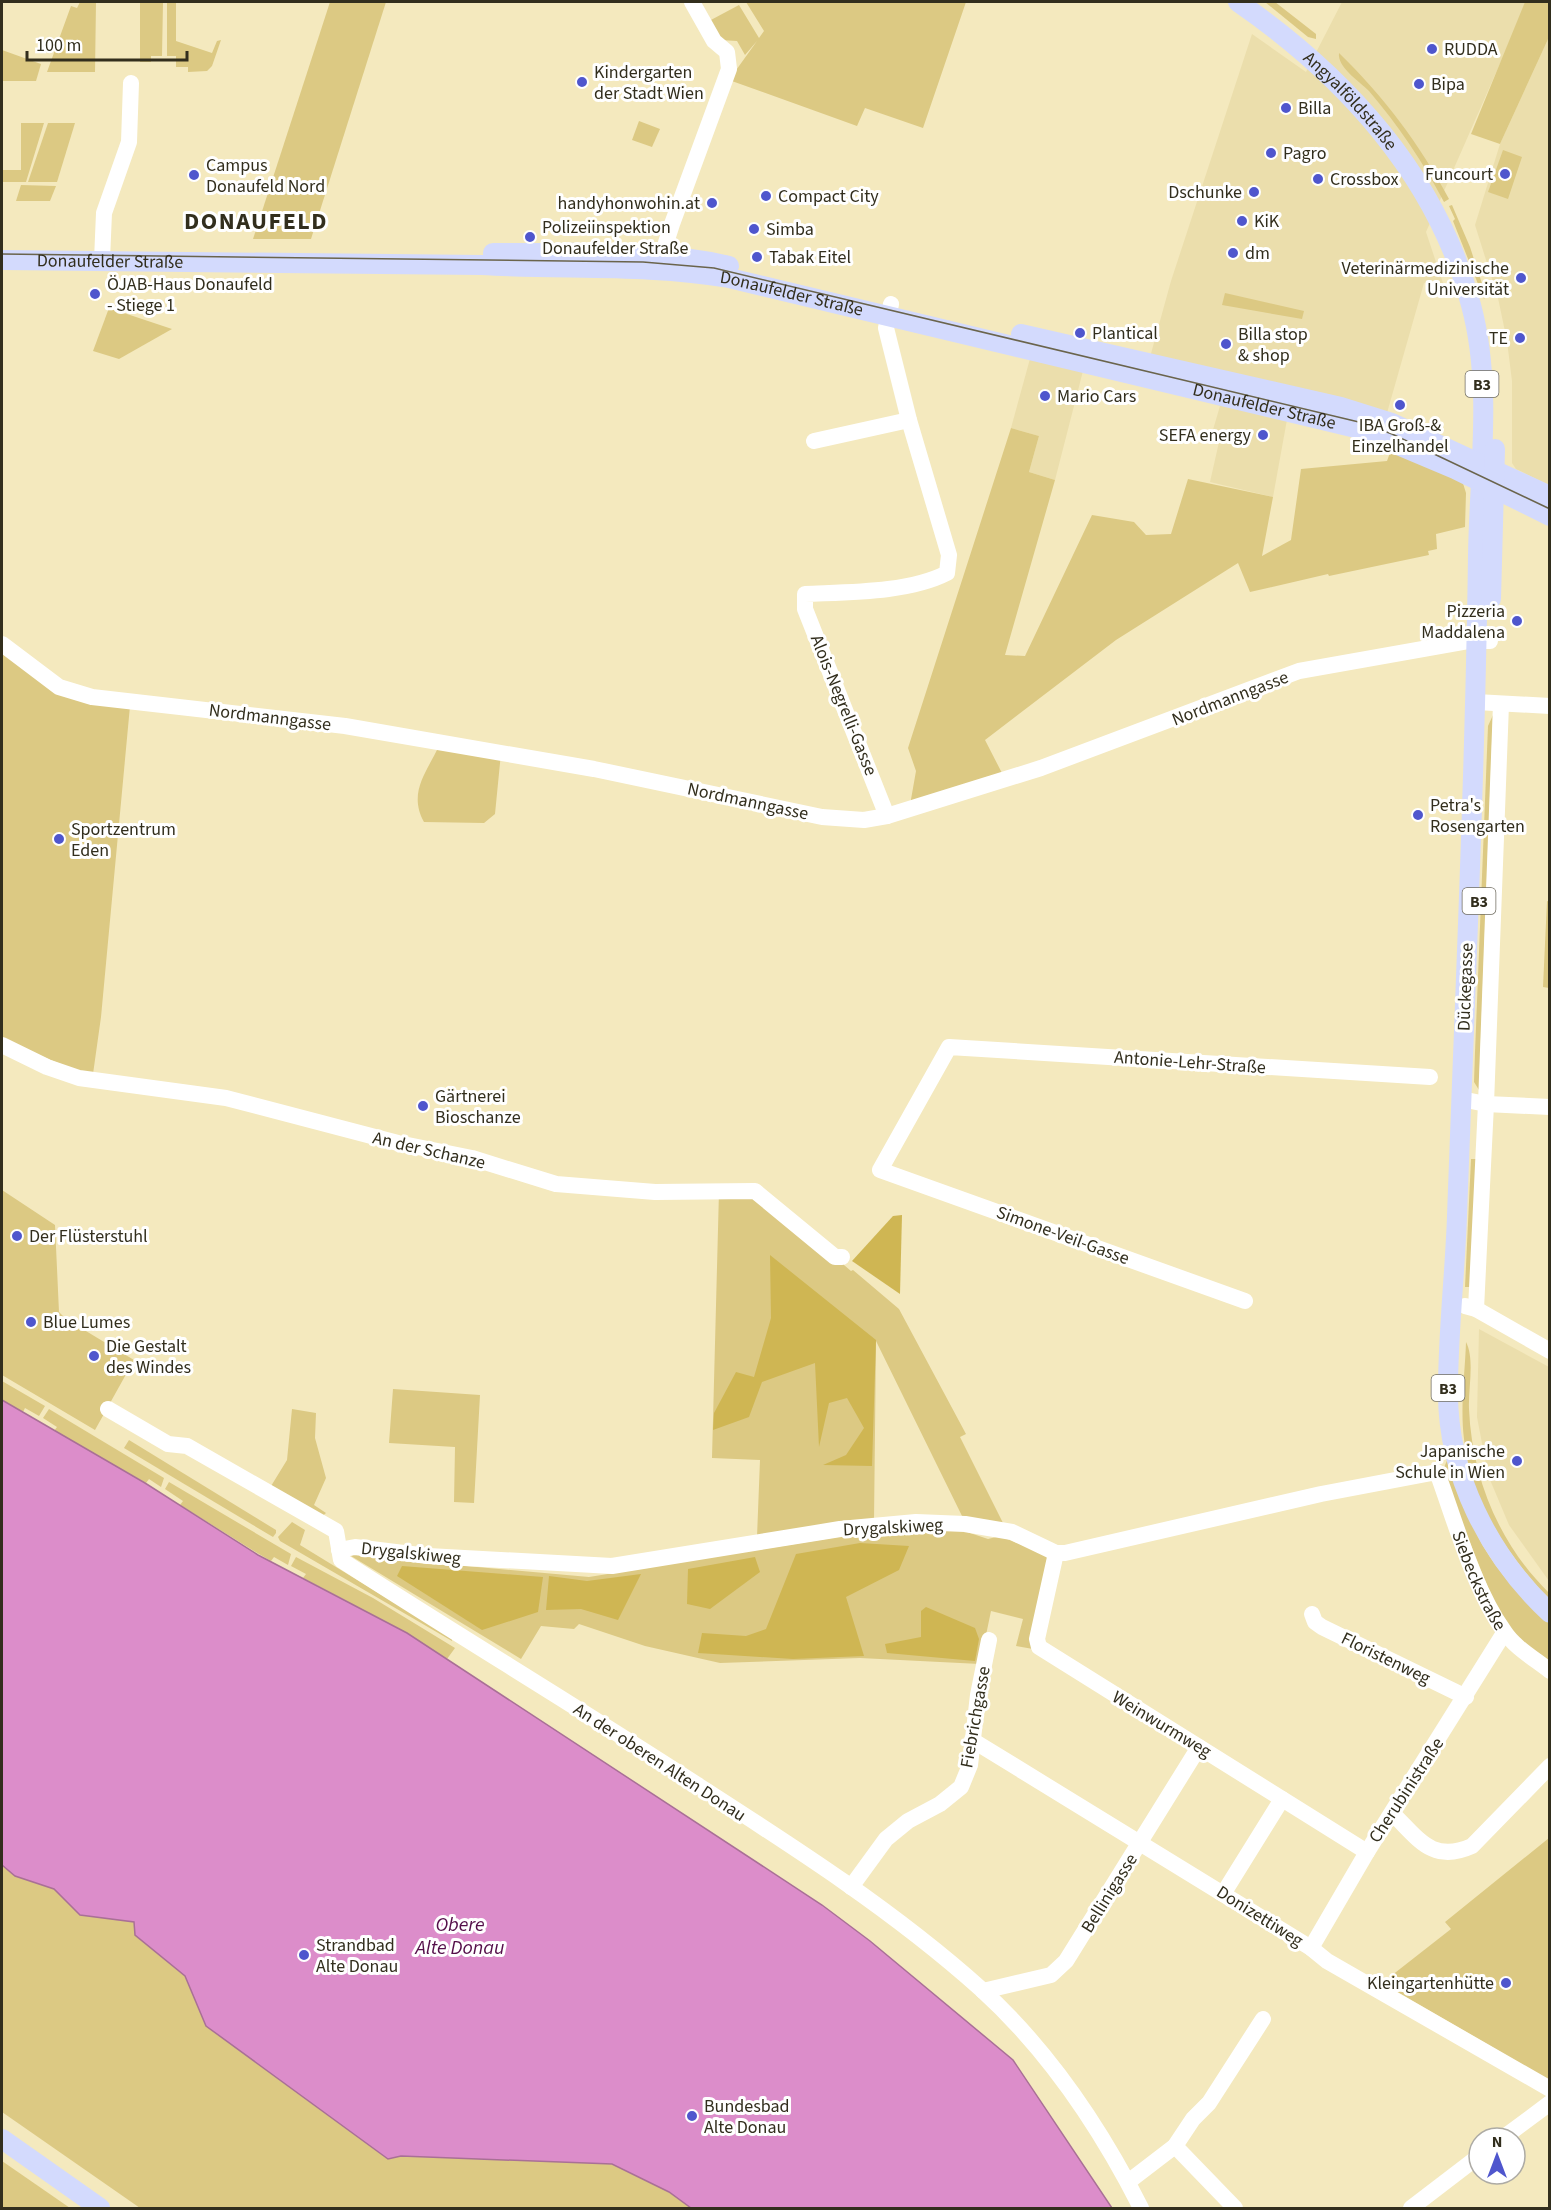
<svg xmlns="http://www.w3.org/2000/svg" width="1551" height="2210" font-family="'Source Sans 3',sans-serif">
<rect width="100%" height="100%" fill="#f4e9be"/>
<!-- built -->
<g fill="#ebdeac">
<polygon points="1342,2 1527,2 1426,232 1444,286 1424,283 1385,420 1290,403 1273,497 1210,482 1219,442 1210,440 1220,406 1144,379 1171,281 1252,34 1306,72"/>
<polygon points="1549,37 1549,485 1516,469 1512,463 1512,381 1507,341 1498,298 1475,225 1500,144"/>
<polygon points="1031,355 1084,367 1055,480 1029,472 1039,436 1011,428"/>
<polygon points="1479,1329 1549,1367 1549,1581 1509,1525 1488,1475 1477,1417"/>
</g>
<!-- green -->
<g fill="#dcc983">
<polygon points="80,2 96,2 95,72 47,72 71,6 77,8"/>
<polygon points="140,2 163,2 162,56 151,56 151,62 140,62"/>
<polygon points="167,2 176,2 176,41 212,53 217,41 221,40 212,66 207,71 188,72 188,67 176,67 176,56 167,56"/>
<polygon points="330,2 386,2 311,239 253,239"/>
<polygon points="746,2 966,2 923,128 865,108 857,126 729,80 757,41 745,55 737,41 720,40 709,21 739,5 759,38 764,31"/>
<polygon points="1265,2 1275,2 1316,34 1316,39 1308,37"/>
<polygon points="1525,2 1549,2 1549,37 1500,144 1471,134"/>
<polygon points="2,50 41,64 36,81 2,81"/>
<path d="M1339,53C1384,97 1419,143 1449,199L1444,202C1423,162 1398,125 1369,91C1359,81 1337,67 1339,53Z"/>
<polygon points="639,121 660,129 652,147 632,140"/>
<polygon points="21,123 44,123 26,182 2,182 2,170 21,170"/>
<polygon points="48,123 75,123 57,182 28,182"/>
<polygon points="1503,150 1522,157 1508,199 1488,192"/>
<polygon points="21,185 56,186 50,201 16,201"/>
<polygon points="1452,205 1470,247 1486,296 1484,299 1453,221 1455,219 1449,206"/>
<polygon points="1225,293 1304,311 1302,319 1222,305"/>
<polygon points="109,308 172,329 119,359 93,351"/>
<polygon points="1011,428 1039,436 1029,472 1055,480 1005,655 1025,656 1092,515 1134,522 1146,535 1171,534 1188,479 1273,497 1262,556 1291,540 1301,469 1387,461 1391,450 1462,480 1466,493 1465,527 1436,534 1437,549 1428,551 1429,555 1329,576 1328,574 1250,592 1238,563 1116,640 985,740 1003,775 910,805 916,771 908,748"/>
<polygon points="2,652 58,692 130,706 101,1017 93,1074 78,1071 4,1041 2,1037"/>
<polygon points="1493,715 1479,1090 1474,1082 1475,1052 1488,726"/>
<path d="M439,746L501,753L495,814L484,823L424,822C408,793 426,773 439,746Z"/>
<polygon points="1547,901 1550,902 1549,988 1543,987"/>
<polygon points="1471,1159 1477,1159 1472,1287 1465,1287"/>
<polygon points="2,1190 55,1225 59,1312 66,1319 134,1360 95,1430 2,1375"/>
<polygon points="719,1191 755,1191 842,1257 844,1265 851,1271 853,1270 899,1309 966,1434 960,1437 1003,1523 963,1518 876,1341 874,1521 757,1537 760,1460 712,1458"/>
<path d="M1466,1342C1475,1359 1468,1389 1469,1409C1472,1479 1500,1545 1549,1593V1599C1508,1556 1470,1500 1464,1439C1460,1407 1465,1373 1466,1342Z"/>
<polygon points="2,1381 45,1406 39,1416 25,1408 23,1412 2,1400"/>
<polygon points="393,1389 480,1395 474,1503 454,1502 455,1447 389,1443"/>
<polygon points="49,1409 164,1478 161,1487 149,1479 146,1483 54,1431 57,1427 43,1418"/>
<polygon points="292,1409 316,1413 315,1438 326,1478 314,1505 326,1513 318,1520 268,1491 287,1460"/>
<polygon points="129,1440 276,1530 276,1533 273,1537 124,1448"/>
<path d="M1449,1456C1457,1479 1463,1503 1473,1526C1489,1563 1519,1596 1549,1623V1664L1509,1629L1498,1613L1442,1472Z"/>
<polygon points="169,1482 291,1554 288,1565 274,1557 271,1561 259,1554 180,1505 183,1501 165,1489"/>
<polygon points="292,1522 305,1530 300,1545 452,1638 452,1641 280,1541 278,1537"/>
<polygon points="900,1527 961,1530 988,1539 1000,1536 1046,1555 1049,1564 1033,1649 1016,1646 1023,1619 991,1611 980,1664 860,1658 720,1663 645,1646 579,1624 574,1629 541,1626 521,1659 351,1556 359,1552 367,1557 589,1577"/>
<polygon points="296,1557 373,1598 455,1648 447,1659 407,1633 303,1578 306,1574 291,1566"/>
<polygon points="1549,1838 1549,2080 1382,1983 1451,1929 1445,1922"/>
<polygon points="121,1850 810,2208 140,2208 2,2112 2,1865 15,1876 54,1889 80,1915"/>
<polygon points="2,2161 70,2208 2,2208"/>
</g>
<!-- forest -->
<g fill="#cfb653">
<polygon points="902,1215 900,1294 852,1261 893,1216"/>
<polygon points="770,1255 876,1340 872,1466 823,1465 846,1455 864,1428 847,1398 829,1403 819,1447 815,1363 762,1382 749,1417 713,1430 714,1413 736,1372 754,1377 771,1318"/>
<polygon points="860,1543 909,1546 899,1570 846,1597 864,1656 793,1659 698,1653 702,1633 746,1636 766,1629 796,1554"/>
<polygon points="755,1557 760,1572 710,1609 687,1604 688,1569"/>
<polygon points="402,1566 543,1577 538,1612 482,1630 397,1576"/>
<polygon points="641,1574 618,1620 581,1609 546,1610 549,1576 587,1581"/>
<polygon points="926,1607 975,1628 979,1639 975,1661 887,1653 885,1644 921,1637 921,1611"/>
</g>
<!-- water -->
<polygon fill="#dc8dca" stroke="#a97096" stroke-width="1.5" points="2,1400 145,1483 258,1555 407,1633 822,1905 870,1941 1013,2060 1112,2208 691,2208 669,2192 612,2164 401,2156 388,2159 206,2026 185,1976 135,1935 134,1922 80,1915 54,1889 15,1876 2,1865"/>
<g fill="none" stroke-linecap="round" stroke-linejoin="round">
<!-- minor -->
<g stroke="#fff" stroke-width="16">
<polyline points="102,260 104,213 129,142 131,83"/>
<polyline points="661,268 662,255 672,224 729,69 727,52 714,41 692,2"/>
<polyline points="814,441 909,420"/>
<polyline points="2,644 59,687 92,697 345,726 594,769 822,817 864,820 887,816 1041,768 1299,671 1468,641 1490,641"/>
<polyline points="1476,702 1550,706"/>
<path d="M887,816L805,609V594C848,592 908,593 947,573L949,555L909,420L886,328L891,304"/>
<polyline points="2,1045 47,1067 79,1078 226,1098 398,1143 472,1158 556,1184 655,1192 755,1191 835,1257 842,1257"/>
<polyline points="1461,1099 1486,1104 1550,1107"/>
<polyline points="1245,1301 880,1170 949,1047 1430,1077"/>
<polyline points="1465,1306 1476,1309 1550,1351"/>
<polyline points="1476,1309 1486,1104 1501,704"/>
<path d="M108,1409L168,1444L187,1446L336,1531L341,1560C459,1636 579,1708 696,1784C794,1847 894,1911 981,1989C1047,2049 1101,2129 1141,2208"/>
<path id="s1" d="M339,1550L355,1547L428,1556L612,1566L840,1529L916,1522L965,1524L1012,1532L1056,1553H1065L1321,1494L1437,1472C1455,1521 1474,1590 1504,1631C1514,1647 1535,1659 1550,1671"/>
<polyline points="1056,1553 1037,1639 1039,1647 1367,1852"/>
<polyline points="1312,1614 1315,1622 1322,1627 1466,1697"/>
<polyline points="972,1740 1311,1948 1327,1961 1550,2089"/>
<path d="M1392,1813C1418,1838 1432,1864 1472,1846L1550,1766"/>
<polyline points="851,1887 886,1839 908,1821 940,1804 961,1787 970,1765 978,1695 989,1640"/>
<polyline points="1223,1894 1282,1799"/>
<polyline points="1311,1948 1367,1852 1504,1633"/>
<polyline points="983,1991 1051,1975 1066,1961 1199,1747"/>
<polyline points="1503,2138 1550,2103"/>
<polyline points="1175,2146 1235,2208"/>
<polyline points="1128,2182 1175,2146 1193,2119 1209,2103 1263,2019"/>
<polyline points="1411,2208 1479,2156"/>
</g>
<!-- major -->
<g stroke="#d3dafd" stroke-width="20">
<path id="s2" d="M1238,2C1345,76 1437,176 1471,305C1493,386 1479,473 1478,556C1475,776 1465,996 1457,1216C1455,1274 1448,1332 1448,1390C1447,1474 1489,1556 1550,1613"/>
<path d="M493,253C571,254 653,248 729,266"/>
<path id="s3" d="M2,260L482,265C564,270 648,264 729,278L1360,429L1455,469L1550,516"/>
<polyline points="1021,334 1341,407 1392,423 1550,496"/>
<polyline points="1491,599 1495,449"/>
<polyline points="2,2139 100,2208"/>
</g>
<!-- tram -->
<polyline stroke="#6a644c" stroke-width="1.5" points="2,254 643,262 714,268 1363,423 1392,434 1550,509"/>
</g>
<!-- markers -->
<g fill="#4f56cd" stroke="#fff" stroke-width="2">
<circle cx="1432" cy="49" r="6"/>
<circle cx="582" cy="82" r="6"/>
<circle cx="1419" cy="84" r="6"/>
<circle cx="1286" cy="108" r="6"/>
<circle cx="1271" cy="153" r="6"/>
<circle cx="1505" cy="174" r="6"/>
<circle cx="194" cy="175" r="6"/>
<circle cx="1318" cy="179" r="6"/>
<circle cx="1254" cy="192" r="6"/>
<circle cx="766" cy="196" r="6"/>
<circle cx="712" cy="203" r="6"/>
<circle cx="1242" cy="221" r="6"/>
<circle cx="754" cy="229" r="6"/>
<circle cx="530" cy="237" r="6"/>
<circle cx="1233" cy="253" r="6"/>
<circle cx="757" cy="257" r="6"/>
<circle cx="1521" cy="278" r="6"/>
<circle cx="95" cy="294" r="6"/>
<circle cx="1080" cy="333" r="6"/>
<circle cx="1520" cy="338" r="6"/>
<circle cx="1226" cy="344" r="6"/>
<circle cx="1045" cy="396" r="6"/>
<circle cx="1400" cy="405" r="6"/>
<circle cx="1263" cy="435" r="6"/>
<circle cx="1517" cy="621" r="6"/>
<circle cx="1418" cy="815" r="6"/>
<circle cx="59" cy="839" r="6"/>
<circle cx="423" cy="1106" r="6"/>
<circle cx="17" cy="1236" r="6"/>
<circle cx="31" cy="1322" r="6"/>
<circle cx="94" cy="1356" r="6"/>
<circle cx="1517" cy="1461" r="6"/>
<circle cx="304" cy="1955" r="6"/>
<circle cx="1506" cy="1983" r="6"/>
<circle cx="692" cy="2116" r="6"/>
</g>
<g text-anchor="middle" stroke-width="6" stroke-linejoin="round" paint-order="stroke">
<!-- shield labels -->
<g fill="#fff" stroke="#706d61" stroke-width="1.5">
<rect x="1465.5" y="371" width="33" height="26" rx="4.5"/>
<rect x="1462.5" y="888" width="33" height="26" rx="4.5"/>
<rect x="1431.5" y="1375" width="33" height="26" rx="4.5"/>
</g>
<g font-size="16" font-weight="bold" fill="#322e1d">
<text x="1482" y="390">B3</text>
<text x="1479" y="907">B3</text>
<text x="1448" y="1394">B3</text>
</g>
<!-- poi labels -->
<g font-size="18" fill="#322e1d" stroke="#fff" text-anchor="start">
<text x="1444" y="55">RUDDA</text>
<text x="594" y="78">Kindergarten<tspan x="594" dy="21">der Stadt Wien</tspan></text>
<text x="1431" y="90">Bipa</text>
<text x="1298" y="114">Billa</text>
<text x="1283" y="159">Pagro</text>
<text x="206" y="171">Campus<tspan x="206" dy="21">Donaufeld Nord</tspan></text>
<text x="1493" y="180" text-anchor="end">Funcourt</text>
<text x="1330" y="185">Crossbox</text>
<text x="1242" y="198" text-anchor="end">Dschunke</text>
<text x="778" y="202">Compact City</text>
<text x="700" y="209" text-anchor="end">handyhonwohin.at</text>
<text x="1254" y="227">KiK</text>
<text x="542" y="233">Polizeiinspektion<tspan x="542" dy="21">Donaufelder Straße</tspan></text>
<text x="766" y="235">Simba</text>
<text x="1245" y="259">dm</text>
<text x="769" y="263">Tabak Eitel</text>
<text x="1509" y="274" text-anchor="end">Veterinärmedizinische<tspan x="1509" dy="21">Universität</tspan></text>
<text x="107" y="290">ÖJAB-Haus Donaufeld<tspan x="107" dy="21">- Stiege 1</tspan></text>
<text x="1092" y="339">Plantical</text>
<text x="1238" y="340">Billa stop<tspan x="1238" dy="21">&amp; shop</tspan></text>
<text x="1508" y="344" text-anchor="end">TE</text>
<text x="1057" y="402">Mario Cars</text>
<text x="1400" y="431" text-anchor="middle">IBA Groß-&amp;<tspan x="1400" dy="21">Einzelhandel</tspan></text>
<text x="1251" y="441" text-anchor="end">SEFA energy</text>
<text x="1505" y="617" text-anchor="end">Pizzeria<tspan x="1505" dy="21">Maddalena</tspan></text>
<text x="1430" y="811">Petra's<tspan x="1430" dy="21">Rosengarten</tspan></text>
<text x="71" y="835">Sportzentrum<tspan x="71" dy="21">Eden</tspan></text>
<text x="435" y="1102">Gärtnerei<tspan x="435" dy="21">Bioschanze</tspan></text>
<text x="29" y="1242">Der Flüsterstuhl</text>
<text x="43" y="1328">Blue Lumes</text>
<text x="106" y="1352">Die Gestalt<tspan x="106" dy="21">des Windes</tspan></text>
<text x="1505" y="1457" text-anchor="end">Japanische<tspan x="1505" dy="21">Schule in Wien</tspan></text>
<text x="316" y="1951">Strandbad<tspan x="316" dy="21">Alte Donau</tspan></text>
<text x="1494" y="1989" text-anchor="end">Kleingartenhütte</text>
<text x="704" y="2112">Bundesbad<tspan x="704" dy="21">Alte Donau</tspan></text>
</g>
<!-- street labels -->
<g font-size="18" fill="#322e1d" stroke="#fff">
<text dy="6" stroke="none"><textPath href="#s2" startOffset="150">Angyalföldstraße</textPath></text>
<text dy="6" stroke="none"><textPath href="#s3" startOffset="108">Donaufelder Straße</textPath></text>
<text dy="6" stroke="none"><textPath href="#s3" startOffset="792">Donaufelder Straße</textPath></text>
<text dy="6" stroke="none"><textPath href="#s3" startOffset="1278">Donaufelder Straße</textPath></text>
<text transform="translate(1230 698) rotate(-21)" y="6">Nordmanngasse</text>
<text transform="translate(844 705) rotate(68)" y="6">Alois-Negrelli-Gasse</text>
<text transform="translate(270 717) rotate(7)" y="6">Nordmanngasse</text>
<text transform="translate(748 801) rotate(12)" y="6">Nordmanngasse</text>
<text transform="translate(1465 987) rotate(-88)" y="6">Dückegasse</text>
<text transform="translate(1190 1062) rotate(4)" y="6">Antonie-Lehr-Straße</text>
<text transform="translate(429 1150) rotate(13)" y="6">An der Schanze</text>
<text transform="translate(1063 1235) rotate(20)" y="6">Simone-Veil-Gasse</text>
<text transform="translate(893 1527) rotate(-3)" y="6">Drygalskiweg</text>
<text transform="translate(411 1553) rotate(6)" y="6">Drygalskiweg</text>
<text dy="6" stroke="none"><textPath href="#s1" startOffset="1233">Siebeckstraße</textPath></text>
<text transform="translate(1386 1658) rotate(26)" y="6">Floristenweg</text>
<text transform="translate(975 1717) rotate(-80)" y="6">Fiebrichgasse</text>
<text transform="translate(1162 1724) rotate(31)" y="6">Weinwurmweg</text>
<text transform="translate(660 1762) rotate(33)" y="6">An der oberen Alten Donau</text>
<text transform="translate(1406 1790) rotate(-57)" y="6">Cherubinistraße</text>
<text transform="translate(1109 1893) rotate(-58)" y="6">Bellinigasse</text>
<text transform="translate(1260 1916) rotate(32)" y="6">Donizettiweg</text>
</g>
<!-- water labels -->
<g font-size="20" font-style="italic" fill="#540e49" stroke="#fff">
<text x="460" y="1931">Obere<tspan x="460" dy="23">Alte Donau</tspan></text>
</g>
<!-- district labels -->
<g font-size="24" font-weight="bold" letter-spacing="1.5" fill="#322e1d" stroke="#fff">
<text x="256" y="229">DONAUFELD</text>
</g>
</g>
<!-- border -->
<rect width="1551" height="2210" fill="none" stroke="#322e1d" stroke-width="6"/>
<!-- north arrow -->
<g transform="translate(1497 2156)"><circle r="28" fill="#ffffff" stroke="#adaba5" stroke-width="1.5"/>
<path d="M0-4.5L10 22L0 15L-10 22Z" fill="#4f56cd"/>
<text y="-9" font-size="16" font-weight="bold" text-anchor="middle" fill="#322e1d">N</text>
</g>
<!-- scale -->
<path d="M27 51v9h160v-9" fill="none" stroke="#322e1d" stroke-width="3"/>
<text x="36" y="51" font-size="18" fill="#322e1d" stroke="#ffffff" stroke-width="4.5" paint-order="stroke">100 m</text>
</svg>
